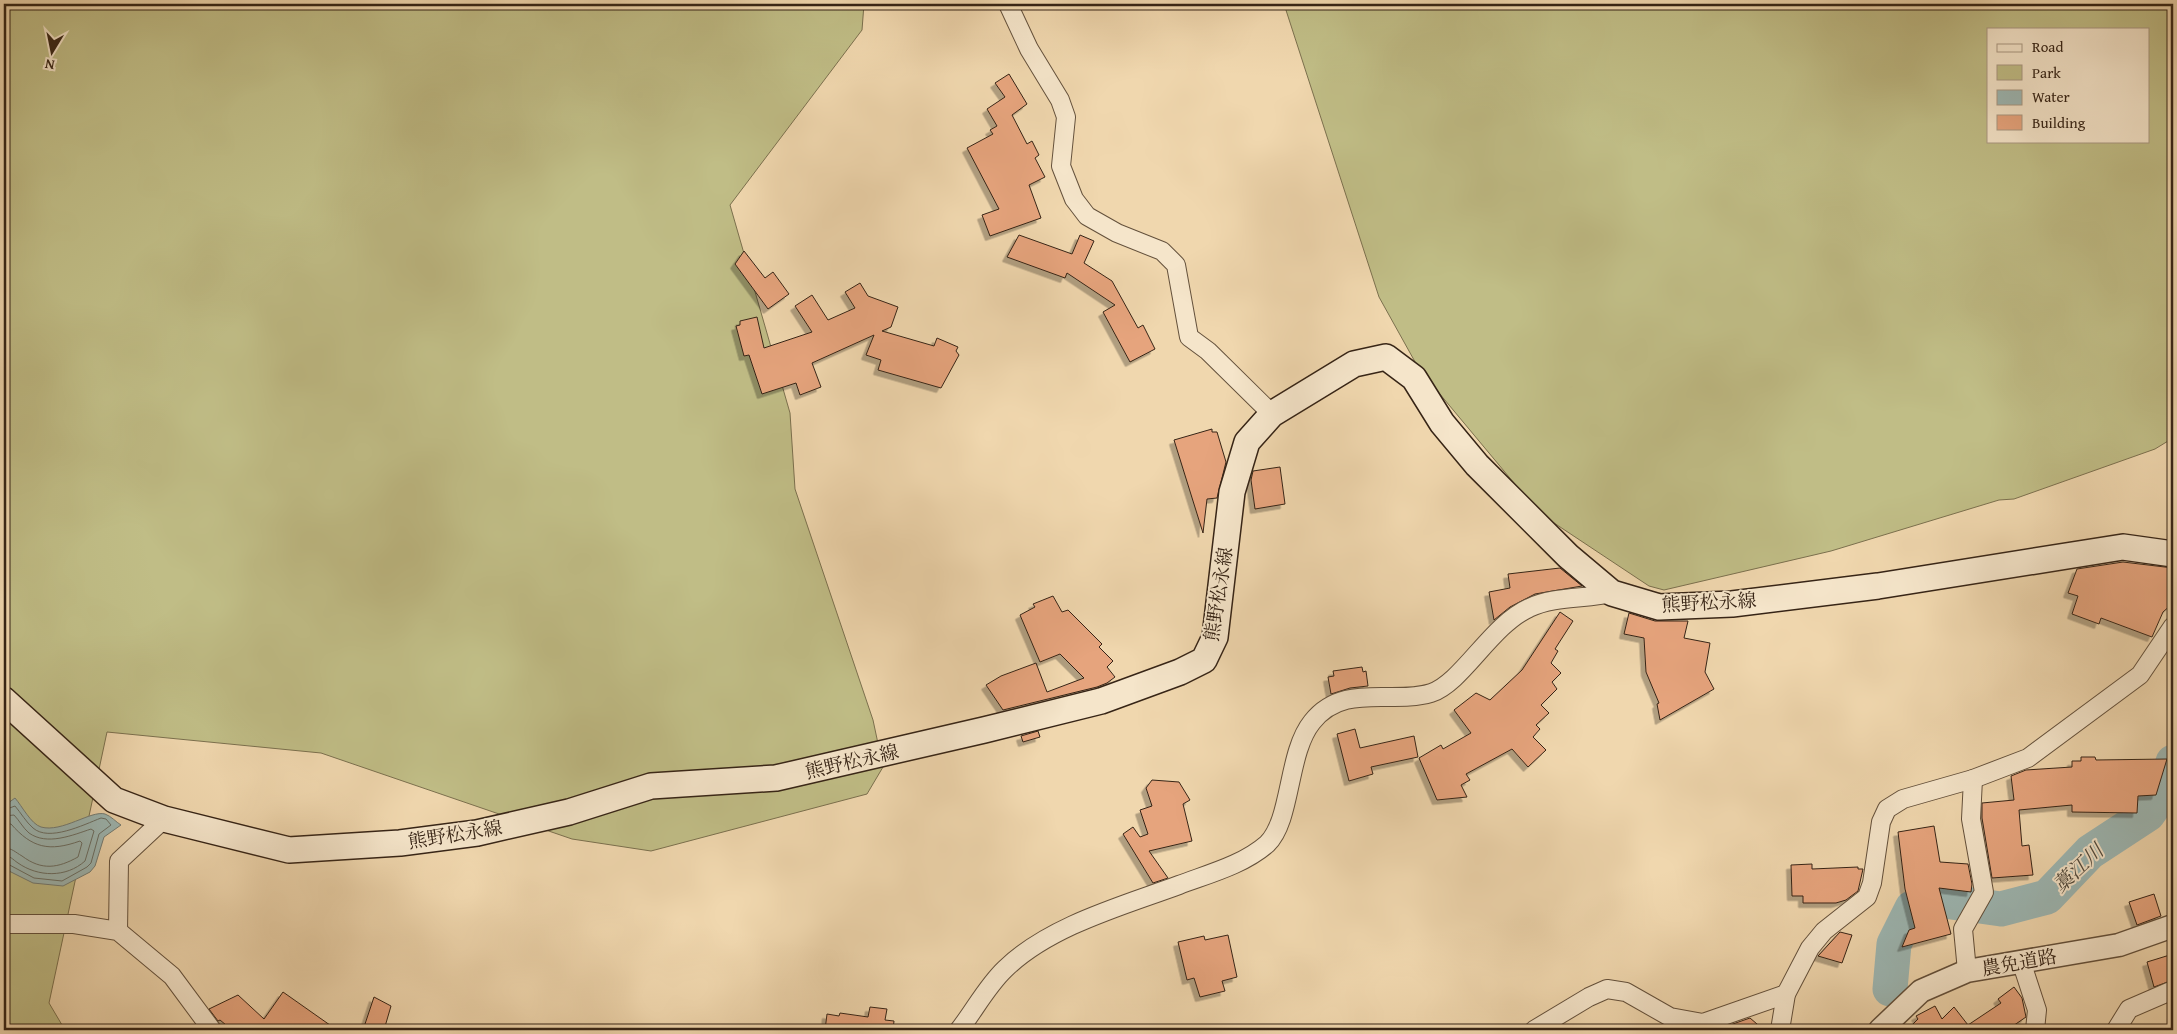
<svg xmlns="http://www.w3.org/2000/svg" width="2177" height="1034" font-family="'Gentium Book Plus','Noto Serif JP',serif">
<defs>
<filter id="shadow"><feDropShadow dx="-4.5" dy="4.5" stdDeviation="0" flood-color="#0004"/></filter>
</defs>
<rect width="100%" height="100%" fill="#f0d7ae"/>
<filter id="stains"><feTurbulence type="fractalNoise" baseFrequency=".004" numOctaves="4"/><feColorMatrix values="0 0 0 0 .2 0 0 0 0 .09 0 0 0 0 .02 0 0 0 .5 -.17"/></filter>
<radialGradient id="worn" r=".72"><stop offset=".6" stop-color="#630" stop-opacity="0"/><stop offset="1" stop-color="#630" stop-opacity=".3"/></radialGradient>
<!-- green -->
<g fill="#c0bd86" stroke="#7b704e" fill-rule="evenodd">
<polygon points="4,4 864,4 862,30 730,205 790,413 795,489 873,720 883,767 867,794 651,851 572,839 321,753 107,732 49,1003 65,1030 4,1030"/>
<path d="M1284,4H2173V438L2155,449L2014,499L1999,500L1831,551L1664,590L1649,586L1539,513L1419,369L1379,297ZM1988,29H2148V141H1988Z"/>
</g>
<!-- water -->
<path fill="#9db7b3" stroke="#747c74" d="M15,798C22,806 31,824 41,827C62,833 91,810 105,814C111,816 116,822 121,825L104,837L95,866L90,872L63,886L33,883L7,870L4,859V806Z"/>
<g fill="none" stroke-linecap="round" stroke-linejoin="round">
<!-- shore -->
<g stroke="#6a6e64" stroke-width="1">
<path d="M4,810L15,806C21,813 26,822 33,828C49,842 83,825 101,818L106,819L111,825L99,834L91,863L87,867L62,881L34,878L4,862"/>
<path d="M4,816L14,815C19,820 23,828 29,833C47,846 73,835 91,829L94,831L85,861C66,878 38,877 18,863C12,859 11,856 4,856"/>
<path d="M4,824H11C32,848 49,852 80,841L82,843L78,857C58,868 42,871 22,856C15,852 12,848 4,848"/>
</g>
<!-- river -->
<polyline stroke="#9db7b3" stroke-width="35" points="1890,989 1894,944 1912,908 1937,900 2001,909 2047,897 2090,852 2148,814 2163,793 2173,762"/>
</g>
<!-- building -->
<g fill="#e6a47d" stroke="#362416" filter="url(#shadow)">
<polygon points="1009,74 1027,104 1012,115 1027,144 1032,141 1039,155 1035,158 1045,177 1029,185 1041,218 990,236 982,215 999,209 967,148 993,134 990,130 997,126 987,109 1005,97 995,83"/>
<polygon points="1019,235 1072,254 1080,235 1094,241 1084,263 1112,281 1138,328 1143,325 1155,349 1130,362 1103,312 1115,305 1067,273 1065,278 1007,257"/>
<polygon points="744,251 765,278 773,272 789,294 768,309 735,264"/>
<polygon points="860,283 868,296 898,307 891,327 882,331 934,346 937,338 958,347 956,351 959,355 941,388 878,370 881,360 866,355 874,335 812,363 821,387 800,395 796,383 762,394 749,355 744,356 736,326 740,325 740,321 757,317 764,348 812,332 795,306 812,295 828,320 855,308 845,292"/>
<polygon points="1212,429 1212,432 1217,432 1226,462 1217,498 1207,499 1203,533 1174,440"/>
<polygon points="1280,467 1285,504 1255,509 1251,480 1253,471"/>
<polygon points="2123,562 2173,568 2173,603 2163,612 2152,637 2101,618 2099,624 2072,614 2078,596 2068,593 2077,569"/>
<polygon points="1560,568 1582,586 1535,594 1510,607 1494,620 1489,592 1510,588 1508,574"/>
<polygon points="1053,596 1062,612 1068,610 1102,644 1099,647 1113,661 1107,667 1115,677 1107,683 1097,687 1003,710 986,685 1001,676 1036,663 1047,692 1084,678 1060,654 1040,662 1020,615 1035,607 1033,604"/>
<polygon points="1560,612 1573,621 1555,649 1558,651 1551,663 1561,673 1552,682 1557,689 1541,705 1549,713 1536,725 1540,729 1533,737 1546,750 1528,767 1512,749 1466,774 1470,780 1461,785 1467,797 1437,800 1419,758 1441,745 1443,749 1471,733 1454,710 1476,693 1490,700 1522,670"/>
<polygon points="1629,613 1655,621 1688,621 1684,638 1710,643 1705,672 1714,689 1660,720 1657,704 1659,703 1646,672 1644,638 1624,634"/>
<polygon points="1362,667 1363,672 1366,671 1368,686 1350,688 1331,694 1328,677 1334,676 1333,671"/>
<polygon points="1355,729 1360,748 1414,736 1418,757 1371,767 1373,774 1349,781 1337,734"/>
<polygon points="1038,731 1040,737 1023,742 1021,736"/>
<polygon points="2081,757 2095,757 2096,760 2167,759 2156,795 2138,796 2137,813 2072,812 2072,805 2019,810 2022,846 2029,845 2033,875 1992,878 1982,818 1982,803 2014,800 2011,776 2026,770 2072,767 2072,761 2081,761"/>
<polygon points="1152,780 1179,782 1190,800 1183,804 1192,841 1149,851 1168,878 1153,883 1123,834 1133,827 1140,837 1148,834 1140,810 1152,806 1146,788"/>
<polygon points="1934,826 1940,862 1968,864 1972,884 1971,892 1939,888 1951,934 1902,947 1909,930 1915,928 1905,889 1898,832"/>
<polygon points="1812,864 1812,869 1858,867 1858,869 1863,869 1858,891 1846,900 1836,903 1803,903 1803,896 1792,896 1791,865"/>
<polygon points="2154,894 2161,916 2137,925 2129,902"/>
<polygon points="1840,932 1852,935 1842,963 1818,956"/>
<polygon points="1228,935 1237,977 1222,981 1225,991 1200,997 1194,978 1187,980 1178,942 1204,936 1205,940"/>
<polygon points="2173,954 2173,980 2154,987 2147,962"/>
<polygon points="2014,987 2022,998 2026,1017 2007,1030 1907,1030 1918,1019 1916,1016 1935,1006 1942,1019 1954,1007 1968,1025 2001,1003 1998,999"/>
<polygon points="283,992 337,1030 232,1030 220,1020 218,1021 209,1009 238,995 264,1019"/>
<polygon points="374,997 391,1006 384,1030 363,1030"/>
<polygon points="870,1007 887,1009 885,1020 894,1021 893,1030 825,1030 827,1014 839,1016 840,1013 868,1017"/>
<polygon points="1750,1018 1764,1030 1737,1030 1730,1025"/>
</g>
<g fill="none" stroke-linecap="round" stroke-linejoin="round">
<!-- minor casing -->
<g stroke="#64513c" stroke-width="20">
<g id="minor">
<polyline points="1008,4 1029,49 1060,100 1066,117 1061,166 1074,199 1087,216 1117,233 1162,251 1176,265 1189,337 1208,351 1272,414"/>
<polyline points="4,924 74,924 118,931 172,976 212,1030"/>
<polyline points="118,931 119,861 164,819"/>
<polyline points="2021,961 2037,1010 2035,1030"/>
<polyline points="1967,971 1963,929 1984,892 1971,819 1973,779"/>
<path d="M959,1030C974,1011 987,986 1005,969C1049,926 1122,906 1179,885C1208,874 1243,865 1267,844C1292,820 1287,753 1312,722C1343,682 1392,705 1431,693C1462,683 1491,625 1529,608C1554,596 1586,599 1612,593"/>
<polyline points="1534,1030 1589,997 1607,989 1626,992 1670,1017 1703,1023 1786,994"/>
<polyline points="1780,1030 1786,994 1810,948 1824,931 1867,897 1872,883 1881,822 1887,809 1903,799 1973,779 2028,758 2140,675 2173,626"/>
<polyline points="2116,1030 2129,1009 2173,990"/>
</g>
</g>
<!-- tertiary casing -->
<g stroke="#64513c" stroke-width="25">
<polyline id="tertiary" points="1880,1030 1921,991 1967,971 2119,945 2173,926"/>
</g>
<!-- secondary casing -->
<g stroke="#362416" stroke-width="28">
<polyline id="secondary" points="4,700 114,800 164,819 289,850 400,843 477,833 569,812 651,786 776,778 984,730 1101,701 1180,672 1204,660 1215,637 1232,492 1247,442 1272,414 1354,364 1386,357 1414,378 1442,423 1477,465 1568,556 1612,593 1659,607 1732,604 1878,586 2123,547 2173,554"/>
</g>
<!-- minor -->
<use href="#minor" stroke="#f5e5ca" stroke-width="18"/>
<!-- tertiary -->
<use href="#tertiary" stroke="#f5e5ca" stroke-width="22"/>
<!-- secondary -->
<use href="#secondary" stroke="#f5e5ca" stroke-width="25"/>
</g>
<g text-anchor="middle" stroke-width="4" stroke-linejoin="round" paint-order="stroke">
<!-- street labels -->
<g font-size="19" fill="#362416" stroke="#f5e5ca">
<text transform="translate(1218 594) rotate(-81)" y="7">熊野松永線</text>
<text transform="translate(1709 602) rotate(-3)" y="7">熊野松永線</text>
<text transform="translate(852 761) rotate(-13)" y="7">熊野松永線</text>
<text transform="translate(455 834) rotate(-9)" y="7">熊野松永線</text>
<text transform="translate(2019 962) rotate(-10)" y="7">農免道路</text>
</g>
<!-- water labels -->
<g font-size="20" font-style="italic" fill="#50493d" stroke="#f5e5ca">
<text transform="translate(2078 868) rotate(-43)" y="7">藁江川</text>
</g>
</g>
<!-- margin -->
<rect width="2177" height="1034" fill="none" stroke="#f0d7ae" stroke-width="20"/>
<rect x="5" y="5" width="2167" height="1024" fill="none" stroke="#362416" stroke-width="2.5"/>
<rect x="10" y="10" width="2157" height="1014" fill="none" stroke="#362416"/>
<!-- legend -->
<rect x="1987" y="28" width="162" height="115" fill="#f5e5ca" stroke="#a99882"/>
<rect x="1997" y="44" width="25" height="8" fill="#f5e5ca" stroke="#a99882"/>
<text x="2032" y="52" font-size="15" fill="#362416">Road</text>
<rect x="1997" y="65" width="25" height="15" fill="#c0bd86" stroke="#a99882"/>
<text x="2032" y="78" font-size="15" fill="#362416">Park</text>
<rect x="1997" y="90" width="25" height="15" fill="#9db7b3" stroke="#a99882"/>
<text x="2032" y="102" font-size="15" fill="#362416">Water</text>
<rect x="1997" y="115" width="25" height="15" fill="#e6a47d" stroke="#a99882"/>
<text x="2032" y="128" font-size="15" fill="#362416">Building</text>
<!-- north arrow -->
<g transform="translate(52 52) rotate(190)" stroke="#f5e5ca" stroke-width="4" paint-order="stroke">
<path d="M0-4L9 19L0 12L-9 19Z" fill="#362416"/>
<text y="-8" font-size="14" font-weight="bold" text-anchor="middle" fill="#362416">N</text>
</g>
<rect width="100%" height="100%" filter="url(#stains)"/>
<rect width="100%" height="100%" fill="url(#worn)"/>
</svg>
